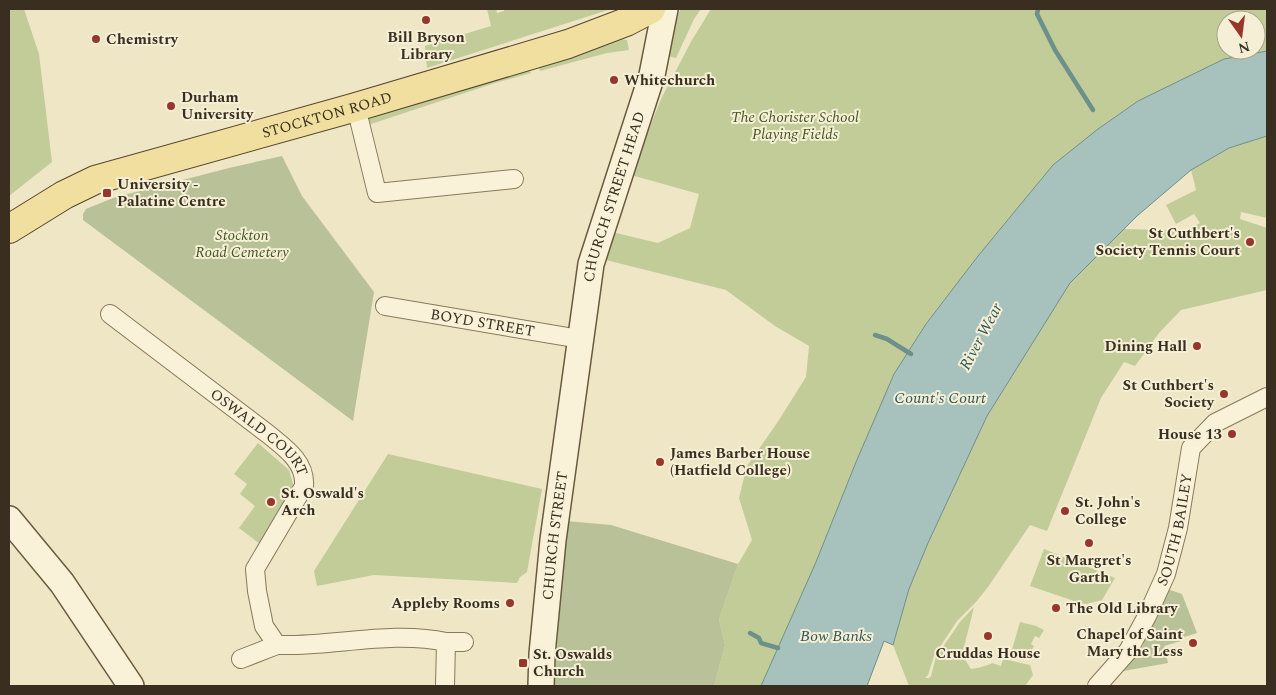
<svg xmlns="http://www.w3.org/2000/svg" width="1276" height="695" font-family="Spectral,serif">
<rect width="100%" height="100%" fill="#eee6c5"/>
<!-- green -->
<g fill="#c1cc99" fill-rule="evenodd">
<polygon points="9,9 24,9 39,54 52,162 9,196"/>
<polygon points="487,9 496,9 497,13 504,11 504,9 509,10 515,9 608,10 427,68 425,46 491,26"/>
<polygon points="681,9 701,9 694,19 676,58 667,56 679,12"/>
<path d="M711,9H1267V51L1224,59L1138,101L1098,129L1053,165L978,256L926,324L894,374L856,462L816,562L761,686H714L725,645L719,619L738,564L752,540L739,498L747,466L777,423L806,377L809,346L775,326L726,290L606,260L612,232L658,243L690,228L699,194L631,175L661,99L692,40ZM1226,20H1256V50H1226Z"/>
<polygon points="620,39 627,40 629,50 607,53 540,71 538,65"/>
<polygon points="528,66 531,73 495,83 368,125 365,113"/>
<path d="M1267,136V218L1241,212L1240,219L1267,228V290L1181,310L1159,333L1135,366L1124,362L1101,398L1047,531L1030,525L988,587L976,602L957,621L934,656L928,675L925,678H929L931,676L936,657L960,622L974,607L962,655L971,669C975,669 990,665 992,663L1001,666L1003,659L1030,665L1033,675L1025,686H909L893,645L909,589L928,543L987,416L1070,283L1123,229L1164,230L1181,233L1200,223L1194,214L1176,224L1166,205L1196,190L1191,170L1229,148Z"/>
<polygon points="258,443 289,470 293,484 291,490 260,544 239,528 255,506 240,494 247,484 234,474"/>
<polygon points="388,454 542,489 527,572 520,577 517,583 374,575 317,586 314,571"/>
<polygon points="1044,549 1115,578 1102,600 1086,604 1080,603 1030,586"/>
<polygon points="1020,622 1036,626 1044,630 1039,638 1035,636 1031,644 1034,646 1030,653 1024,652 1022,656 1011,653"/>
</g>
<!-- cemetery -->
<g fill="#b8c198">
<polygon points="282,156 302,196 374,292 353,421 83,220 83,214 86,209 113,198 229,168"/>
<polygon points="566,521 611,525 738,564 719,619 725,645 714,686 554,686"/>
<polygon points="1170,590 1182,594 1197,633 1181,638 1181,641 1164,646 1168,663 1118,672 1142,648 1162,592"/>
</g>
<!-- water -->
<polygon fill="#a7c1bc" stroke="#6d908b" points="1267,51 1267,136 1229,148 1191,170 1137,216 1070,283 987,416 928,543 909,589 893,645 884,641 867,686 761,686 816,562 856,462 894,374 926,324 978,256 1053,165 1098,129 1138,101 1224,59"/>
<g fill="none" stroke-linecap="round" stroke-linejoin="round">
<!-- stream -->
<g stroke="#6d908b" stroke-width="4.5">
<polyline points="1038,9 1037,14 1055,50 1093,110"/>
<polyline points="875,335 887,339 911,354"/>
<polyline points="750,633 759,638 761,643 778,648"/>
</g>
<!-- street casing -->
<g stroke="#89785b" stroke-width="20">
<g id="street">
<polyline points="356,107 377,193 514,179"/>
<path id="s1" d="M385,306L580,339"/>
<path id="s2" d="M110,314L268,434C285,448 306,462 304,486L255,569L257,591L264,626L277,645C332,647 392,630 446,642L445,686"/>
<polyline points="446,642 464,642"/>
<polyline points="241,659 277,645"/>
<path id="s3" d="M1097,686L1128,651L1147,616L1166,574L1178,528L1191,448L1215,423L1267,397"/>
</g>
</g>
<!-- secondary casing -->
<g stroke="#6b593e" stroke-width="28">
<g id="secondary">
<polyline points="9,519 62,583 131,686"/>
<path id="s4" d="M541,686L542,654L553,540L591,264L652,75L665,9"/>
</g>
</g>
<!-- primary casing -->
<g stroke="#57462f" stroke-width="30">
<g id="primary">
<path id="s5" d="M9,229L64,195L95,180L356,107L568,44L626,22L651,9"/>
</g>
</g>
<!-- street -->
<use href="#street" stroke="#f9f2d9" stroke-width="18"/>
<!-- secondary -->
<use href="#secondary" stroke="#f9f2d9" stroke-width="25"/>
<!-- primary -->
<use href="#primary" stroke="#f0df9e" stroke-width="28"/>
</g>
<!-- markers -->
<g fill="#98362c" stroke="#f5efd5" stroke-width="2">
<circle cx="426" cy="20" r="5"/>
<circle cx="96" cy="39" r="5"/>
<circle cx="614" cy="80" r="5"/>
<circle cx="171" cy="106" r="5"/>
<rect x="102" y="188" width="10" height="10" rx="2.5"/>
<circle cx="1250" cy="242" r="5"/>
<circle cx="1197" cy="346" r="5"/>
<circle cx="1224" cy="394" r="5"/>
<circle cx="1232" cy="434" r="5"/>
<circle cx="660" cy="462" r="5"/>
<circle cx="271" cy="502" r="5"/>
<circle cx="1065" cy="511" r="5"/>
<circle cx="1089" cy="543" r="5"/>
<circle cx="510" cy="603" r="5"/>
<circle cx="1056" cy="608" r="5"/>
<circle cx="988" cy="636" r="5"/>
<circle cx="1193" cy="643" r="5"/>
<rect x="518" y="658" width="10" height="10" rx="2.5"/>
</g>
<g text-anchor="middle" stroke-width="4" stroke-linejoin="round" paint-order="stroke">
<!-- poi labels -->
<g font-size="15" font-weight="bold" fill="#392e1f" stroke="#f5efd5" text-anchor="start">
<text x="426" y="42" text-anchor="middle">Bill Bryson<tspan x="426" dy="17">Library</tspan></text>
<text x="106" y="44">Chemistry</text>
<text x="624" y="85">Whitechurch</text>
<text x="181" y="102">Durham<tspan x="181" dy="17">University</tspan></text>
<text x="117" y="189">University -<tspan x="117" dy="17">Palatine Centre</tspan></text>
<text x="1240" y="238" text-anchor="end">St Cuthbert's<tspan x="1240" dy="17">Society Tennis Court</tspan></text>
<text x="1187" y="351" text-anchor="end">Dining Hall</text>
<text x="1214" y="390" text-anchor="end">St Cuthbert's<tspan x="1214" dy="17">Society</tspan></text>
<text x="1222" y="439" text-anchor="end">House 13</text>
<text x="670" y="458">James Barber House<tspan x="670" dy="17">(Hatfield College)</tspan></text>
<text x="281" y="498">St. Oswald's<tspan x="281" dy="17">Arch</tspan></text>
<text x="1075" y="507">St. John's<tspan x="1075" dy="17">College</tspan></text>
<text x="1089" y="565" text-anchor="middle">St Margret's<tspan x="1089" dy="17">Garth</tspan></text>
<text x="500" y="608" text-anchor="end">Appleby Rooms</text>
<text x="1066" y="613">The Old Library</text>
<text x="1183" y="639" text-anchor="end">Chapel of Saint<tspan x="1183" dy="17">Mary the Less</tspan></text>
<text x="988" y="658" text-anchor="middle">Cruddas House</text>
<text x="533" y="659">St. Oswalds<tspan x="533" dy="17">Church</tspan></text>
</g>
<!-- street labels -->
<g font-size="15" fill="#392e1f" stroke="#f5efd5">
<text dy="5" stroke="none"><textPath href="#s5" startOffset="340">STOCKTON ROAD</textPath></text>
<text dy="5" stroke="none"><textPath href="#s4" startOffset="496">CHURCH STREET HEAD</textPath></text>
<text dy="5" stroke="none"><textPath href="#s1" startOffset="99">BOYD STREET</textPath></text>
<text dy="5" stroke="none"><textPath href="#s2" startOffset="191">OSWALD COURT</textPath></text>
<text dy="5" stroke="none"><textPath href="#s3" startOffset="178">SOUTH BAILEY</textPath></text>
<text dy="5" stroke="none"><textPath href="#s4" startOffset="151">CHURCH STREET</textPath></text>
</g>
<!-- park labels -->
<g font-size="15" font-style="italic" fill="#455626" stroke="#f5efd5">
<text x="795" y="122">The Chorister School<tspan x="795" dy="17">Playing Fields</tspan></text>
<text x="242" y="240">Stockton<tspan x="242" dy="17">Road Cemetery</tspan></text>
</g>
<!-- water labels -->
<g font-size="16" font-style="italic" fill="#2f5759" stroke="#f5efd5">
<text transform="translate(980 336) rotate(-62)" y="6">River Wear</text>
<text x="940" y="403">Count's Court</text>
<text x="836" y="641">Bow Banks</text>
</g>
</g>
<!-- border -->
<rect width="1276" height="695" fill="none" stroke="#392e1f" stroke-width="20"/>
<!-- north arrow -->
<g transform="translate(1241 35) rotate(166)"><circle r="24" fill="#f5efd5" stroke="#aaa28c"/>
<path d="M0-4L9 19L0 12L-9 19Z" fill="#98362c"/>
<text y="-8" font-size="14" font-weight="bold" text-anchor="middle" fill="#392e1f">N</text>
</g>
</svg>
